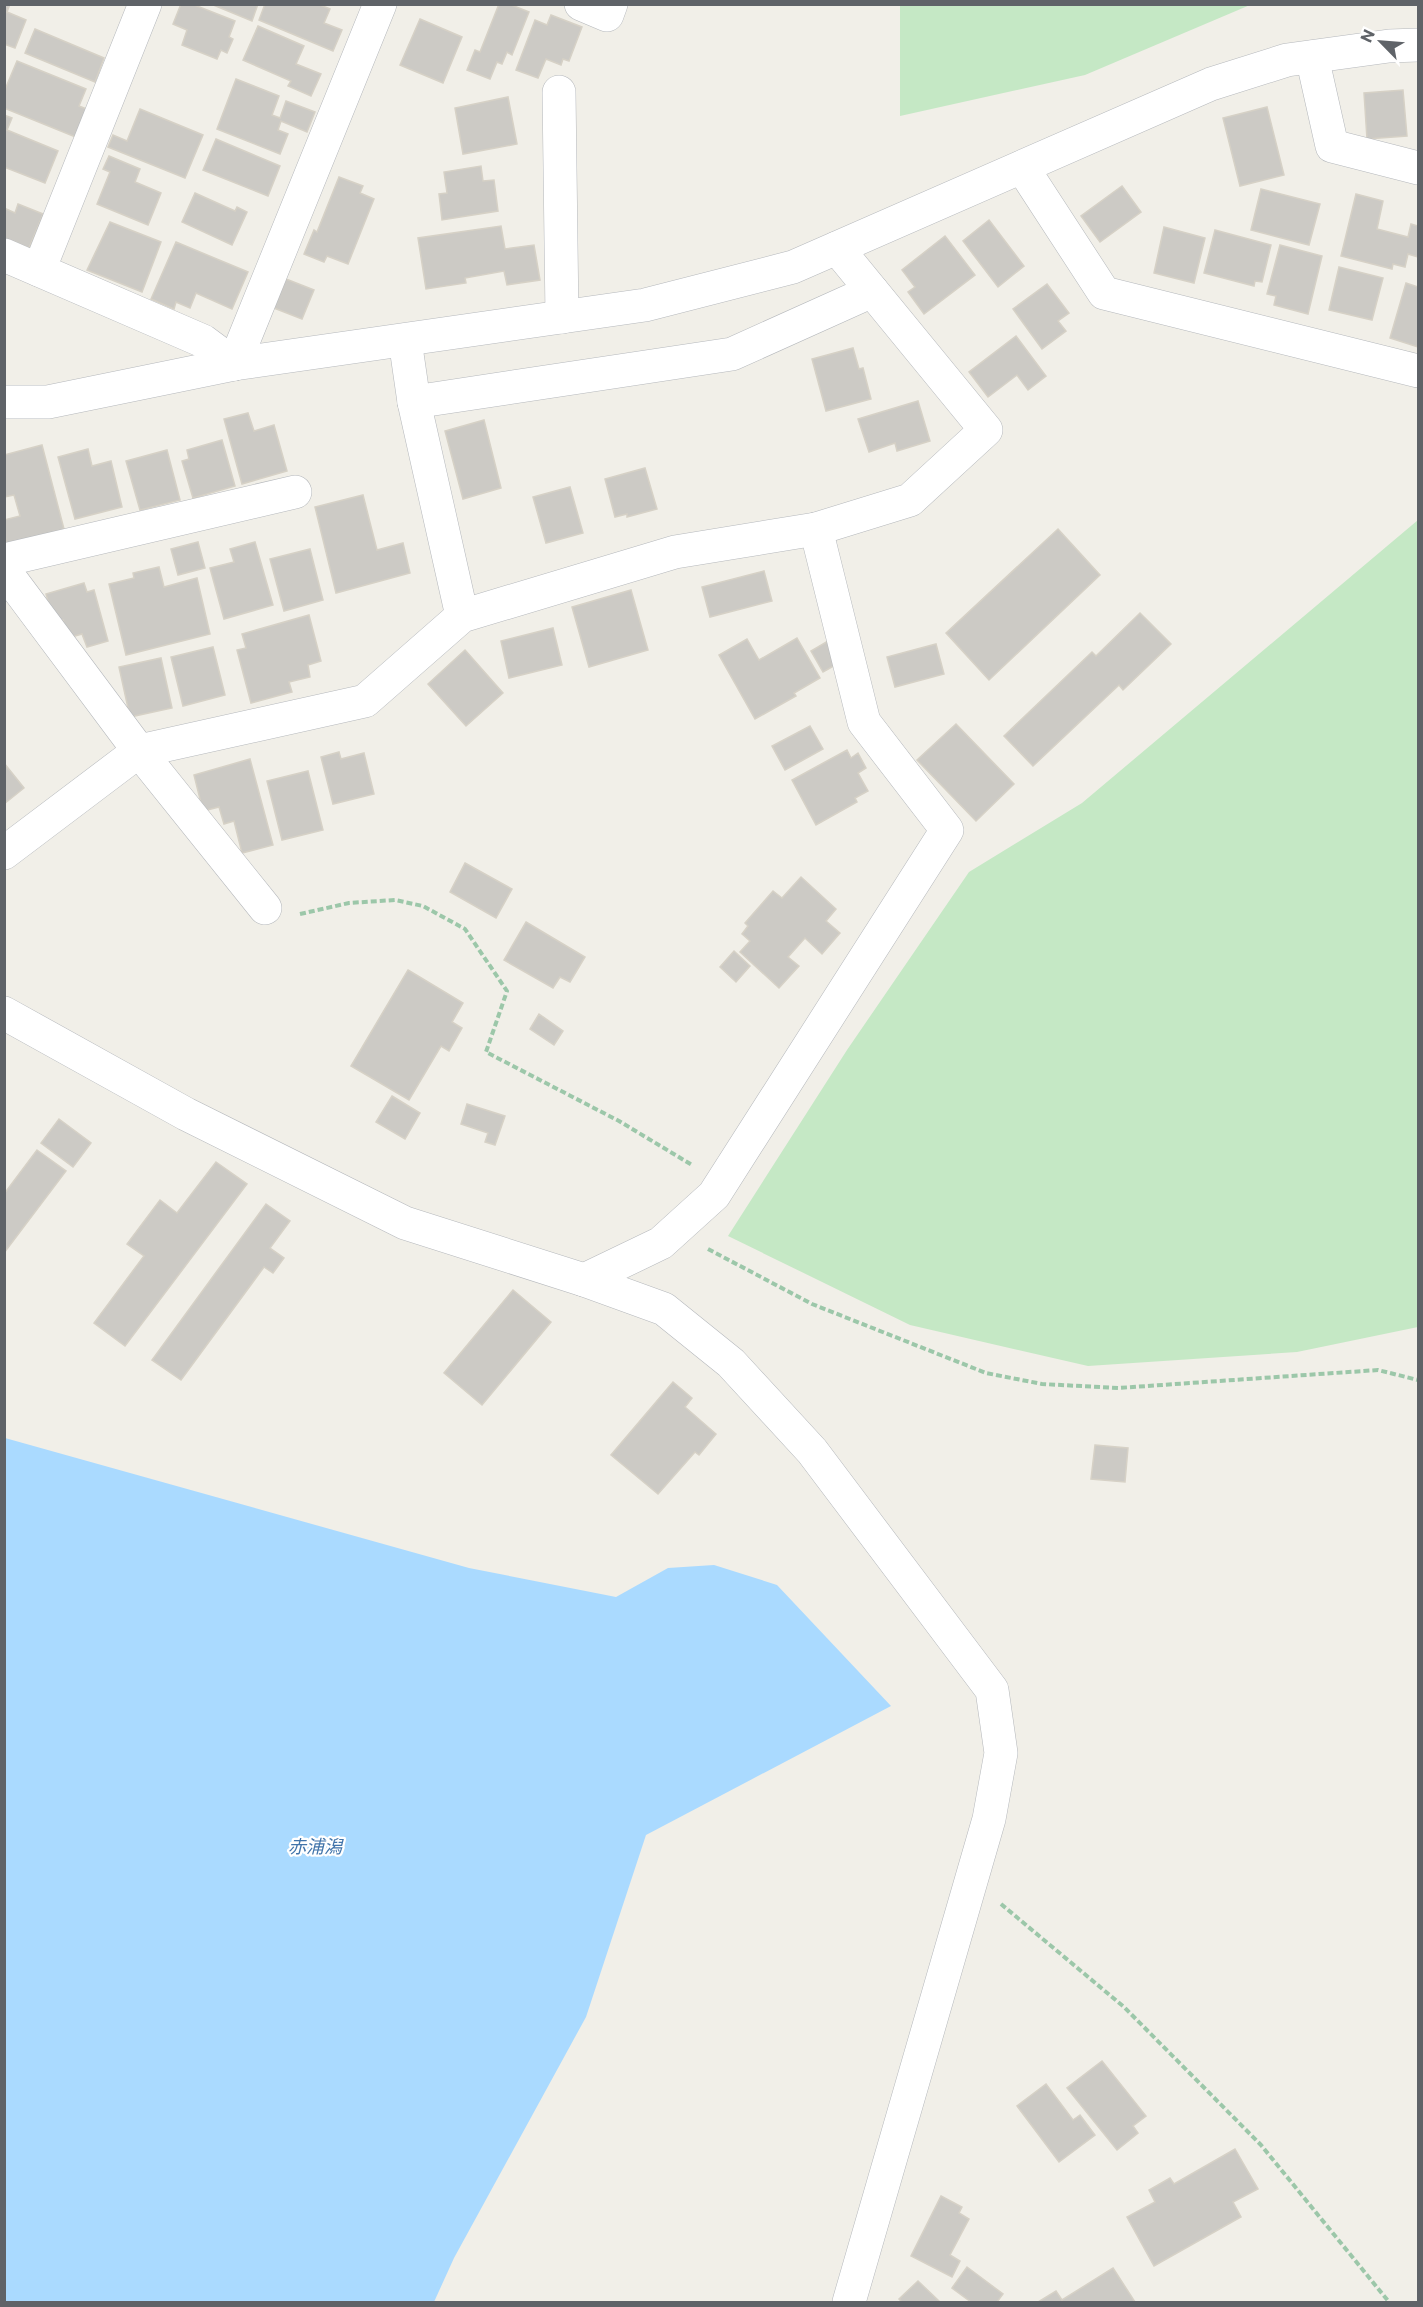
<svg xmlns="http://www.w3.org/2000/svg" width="1423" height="2307" font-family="Commissioner,'Noto Sans JP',sans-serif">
<rect width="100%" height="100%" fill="#f1efe8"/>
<!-- green -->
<g fill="#c5e8c5">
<polygon points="900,5 900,4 1250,5 1085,75 900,116"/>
<polygon points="1418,520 1418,1327 1297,1352 1088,1366 910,1325 728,1236 847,1050 969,872 1082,803"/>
</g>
<!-- water -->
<polygon fill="#aadaff" points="5,1438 469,1568 616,1597 668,1568 714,1565 777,1585 891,1706 646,1835 586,2017 454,2258 434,2302 5,2302"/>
<!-- building -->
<g fill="#cccac5" stroke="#d6d1c6" stroke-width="1.5">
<polygon points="4,4 10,4 7,12 26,20 15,48 4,44"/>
<polygon points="181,4 192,4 235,21 229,37 233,39 227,53 221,50 217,59 182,45 187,30 173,24"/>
<polygon points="211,4 258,4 252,21"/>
<polygon points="265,4 318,4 330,9 324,23 342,30 333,51 259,20"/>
<polygon points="499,4 509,4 529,12 512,55 507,52 502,64 497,62 490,79 467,70 475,50 480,52"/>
<polygon points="551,15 582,27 569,61 563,59 561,65 546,59 538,78 516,70 535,20 547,25"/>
<polygon points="420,19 462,37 443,83 400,65"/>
<polygon points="258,26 304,46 296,64 321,74 311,96 288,86 291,81 243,60"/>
<polygon points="35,29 104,58 95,82 25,53"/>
<polygon points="17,61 86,89 79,106 89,110 78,138 4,108 4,92"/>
<polygon points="236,79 279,96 272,115 280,118 286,101 315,112 307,132 281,121 278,130 288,134 280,154 217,129"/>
<polygon points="1403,90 1407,136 1367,139 1364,93"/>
<polygon points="508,97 517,144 463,154 455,108"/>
<polygon points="1267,107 1284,175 1240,186 1223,118"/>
<polygon points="140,109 203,135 185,178 108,147 113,135 127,141"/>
<polygon points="4,115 12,118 7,130 58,151 45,183 4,167"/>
<polygon points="216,139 280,166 268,196 203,170"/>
<polygon points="109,156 140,169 135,182 161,193 148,225 97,204 110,172 103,169"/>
<polygon points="481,166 483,181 494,180 498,211 442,220 439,194 447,193 444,172"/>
<polygon points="339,177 363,186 360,193 374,199 348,264 327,256 324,262 304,254 314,230 317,232"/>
<polygon points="1122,186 1141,212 1100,242 1081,216"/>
<polygon points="1261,189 1320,204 1309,245 1251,230"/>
<polygon points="195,193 235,211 237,207 247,212 232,245 182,222"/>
<polygon points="1356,194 1383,201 1377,229 1408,237 1411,224 1418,226 1418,257 1408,254 1405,267 1393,264 1392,269 1341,256"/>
<polygon points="18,204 43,214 29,248 4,238 4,208 15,213"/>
<polygon points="989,220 1024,266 998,287 963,241"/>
<polygon points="110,222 161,242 142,292 87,270"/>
<polygon points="501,226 505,249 534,245 540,280 507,285 504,271 465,278 466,283 426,289 418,238"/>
<polygon points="1164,227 1205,238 1194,283 1154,273"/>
<polygon points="1215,230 1271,245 1262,282 1255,281 1254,286 1204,273"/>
<polygon points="945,236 975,275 924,314 908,292 915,287 902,270"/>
<polygon points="176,242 248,272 232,309 196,293 190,308 176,302 174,309 151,299"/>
<polygon points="1280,245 1322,256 1308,314 1274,305 1276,296 1267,294"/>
<polygon points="1339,267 1383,278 1372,320 1329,310"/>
<polygon points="286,279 314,290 302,319 274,308"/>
<polygon points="1406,283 1418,287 1418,347 1390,338"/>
<polygon points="1047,284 1069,313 1058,321 1066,331 1042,349 1013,309"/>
<polygon points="1016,336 1046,376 1028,390 1017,375 988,397 969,372"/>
<polygon points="853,348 859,369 863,368 871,399 826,411 812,359"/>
<polygon points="918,401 930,441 897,451 895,443 869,452 858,419"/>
<polygon points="248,413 254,431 274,425 287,471 242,484 224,419"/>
<polygon points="484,420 501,488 463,499 445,431"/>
<polygon points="222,440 235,486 193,498 182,461 189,459 187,450"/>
<polygon points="42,445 64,529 6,545 4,520 20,516 14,495 4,497 4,455"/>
<polygon points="88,449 92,466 111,461 122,507 75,519 58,457"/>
<polygon points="167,450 180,500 140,510 126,461"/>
<polygon points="645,468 657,509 627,517 627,514 615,517 605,479"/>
<polygon points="570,487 583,533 546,543 533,497"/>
<polygon points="363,495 377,550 403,543 410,573 336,593 315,507"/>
<polygon points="1058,529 1100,575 989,680 946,633"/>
<polygon points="198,542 205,568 178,575 171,549"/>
<polygon points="255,542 273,605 224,619 210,568 234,562 230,549"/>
<polygon points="310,549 323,600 284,611 270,559"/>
<polygon points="159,567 164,587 197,578 210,634 126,655 109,584 134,578 133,573"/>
<polygon points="764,571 772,601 710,617 702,587"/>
<polygon points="84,583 87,592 94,590 108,641 87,647 82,634 68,638 63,620 54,623 46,594"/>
<polygon points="631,590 648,650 589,667 572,607"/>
<polygon points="1140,613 1171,644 1123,690 1119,685 1033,766 1004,736 1092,652 1096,656"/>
<polygon points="309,615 321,661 308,665 310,677 289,682 292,692 251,703 237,650 246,648 242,634"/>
<polygon points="553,628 562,665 509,678 501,641"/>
<polygon points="797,638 820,678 794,693 796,696 755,719 719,655 747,639 759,660"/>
<polygon points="828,641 841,662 823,672 811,651"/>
<polygon points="936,644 944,674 895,687 887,657"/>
<polygon points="213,647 225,695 183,706 171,657"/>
<polygon points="465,650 503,693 466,726 428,684"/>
<polygon points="161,658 172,708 130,717 119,667"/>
<polygon points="956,724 1014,784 976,821 917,760"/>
<polygon points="810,726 823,749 785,770 772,746"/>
<polygon points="847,750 851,758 858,753 866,768 858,773 868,791 855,798 857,802 816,825 792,780"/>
<polygon points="339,752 341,759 364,753 374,794 333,804 321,757"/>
<polygon points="250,759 273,845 242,853 234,821 224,824 219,807 203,811 194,775"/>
<polygon points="4,763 24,788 4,804"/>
<polygon points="308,771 323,830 282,840 267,781"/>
<polygon points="465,863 512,889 496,918 450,892"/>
<polygon points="801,877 836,909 826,921 840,933 822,954 805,938 788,957 799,966 779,988 740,952 750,941 742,934 748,926 745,923 773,891 782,898"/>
<polygon points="526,922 585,957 570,982 560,977 553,988 504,960"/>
<polygon points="734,951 750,966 736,982 720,967"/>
<polygon points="408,970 463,1003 452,1022 462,1028 449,1051 441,1046 409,1100 351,1066"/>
<polygon points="539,1014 563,1031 554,1045 530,1029"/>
<polygon points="392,1096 420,1113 405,1139 376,1122"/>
<polygon points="467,1104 505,1116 495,1145 485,1142 488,1133 461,1124"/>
<polygon points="59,1119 91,1143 73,1167 41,1143"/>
<polygon points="37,1150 66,1171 4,1253 4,1194"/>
<polygon points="216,1162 247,1184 125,1346 94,1323 144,1256 127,1244 160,1200 177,1213"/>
<polygon points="266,1204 290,1221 270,1248 284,1258 273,1273 264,1267 181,1380 152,1360"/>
<polygon points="513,1290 551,1322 482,1405 444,1373"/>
<polygon points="673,1382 692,1398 685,1407 716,1434 699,1455 695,1452 658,1494 611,1455"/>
<polygon points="1095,1445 1128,1448 1125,1482 1091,1479"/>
<polygon points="1102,2061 1146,2116 1133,2126 1138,2133 1117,2150 1067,2088"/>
<polygon points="1046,2084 1073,2120 1080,2115 1095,2135 1059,2162 1017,2106"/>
<polygon points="1235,2149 1258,2189 1233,2202 1241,2217 1154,2266 1127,2217 1155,2202 1149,2190 1170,2178 1174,2184"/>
<polygon points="941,2196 962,2207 959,2213 969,2219 950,2255 960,2261 952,2277 911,2256"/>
<polygon points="967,2267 1003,2294 997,2302 971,2302 952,2288"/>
<polygon points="1113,2268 1135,2302 1038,2302 1056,2291 1062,2300"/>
<polygon points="918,2281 940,2302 902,2302 899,2299"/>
</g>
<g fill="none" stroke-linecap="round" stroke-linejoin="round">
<!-- minor casing -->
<g stroke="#b5b8bc" stroke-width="34">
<g id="minor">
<polyline points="581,4 607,15 611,4"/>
<polyline points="1312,57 1332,146 1418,168"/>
<polyline points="559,92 562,317"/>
<polyline points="1022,167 1104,293 1418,371"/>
<polyline points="4,255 203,341 234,364"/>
<polyline points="39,270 145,4"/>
<polyline points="405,340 414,402 462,616"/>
<polyline points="234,364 380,4"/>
<polyline points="4,402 48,402 234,364 645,305 793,267 1211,84 1287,60 1389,46 1418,45"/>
<polyline points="414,402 732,354 872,291"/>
<polyline points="4,560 295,492"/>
<polyline points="4,570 139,751 4,853"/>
<polyline points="265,908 139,751 365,701 462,616 675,552 816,529 910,500 986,430 837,248"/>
<polyline points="4,1013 186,1114 405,1223 584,1280 664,1309 731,1363 812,1451 992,1690 1001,1753 989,1819 849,2302"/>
<polyline points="584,1280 661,1243 714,1195 947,830 864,722 816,529"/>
</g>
</g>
<!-- path -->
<g stroke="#9cc7a9" stroke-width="4" stroke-dasharray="6 3" stroke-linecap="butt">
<polyline points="300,914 349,903 395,900 423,906 465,929 507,991 486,1052 619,1121 692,1165"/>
<polyline points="708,1249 812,1304 986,1373 1042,1384 1118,1388 1378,1370 1418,1380"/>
<polyline points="1001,1904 1124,2007 1261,2145 1389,2302"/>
</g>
<!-- minor -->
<use href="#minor" stroke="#fff" stroke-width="33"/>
</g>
<g text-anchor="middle" stroke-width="4.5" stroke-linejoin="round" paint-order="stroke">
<!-- water labels -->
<g font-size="18" font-style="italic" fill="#4174aa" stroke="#fff">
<text x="315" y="1853">赤浦潟</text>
</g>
</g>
<!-- border -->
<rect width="1423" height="2307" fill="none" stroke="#5f6368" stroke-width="12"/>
<!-- north arrow -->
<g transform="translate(1381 42) rotate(295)" stroke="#ffffff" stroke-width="4.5" paint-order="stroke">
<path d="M0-4.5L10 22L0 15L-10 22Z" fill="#5f6368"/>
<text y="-9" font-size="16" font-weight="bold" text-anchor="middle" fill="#5f6368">N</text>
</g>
</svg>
